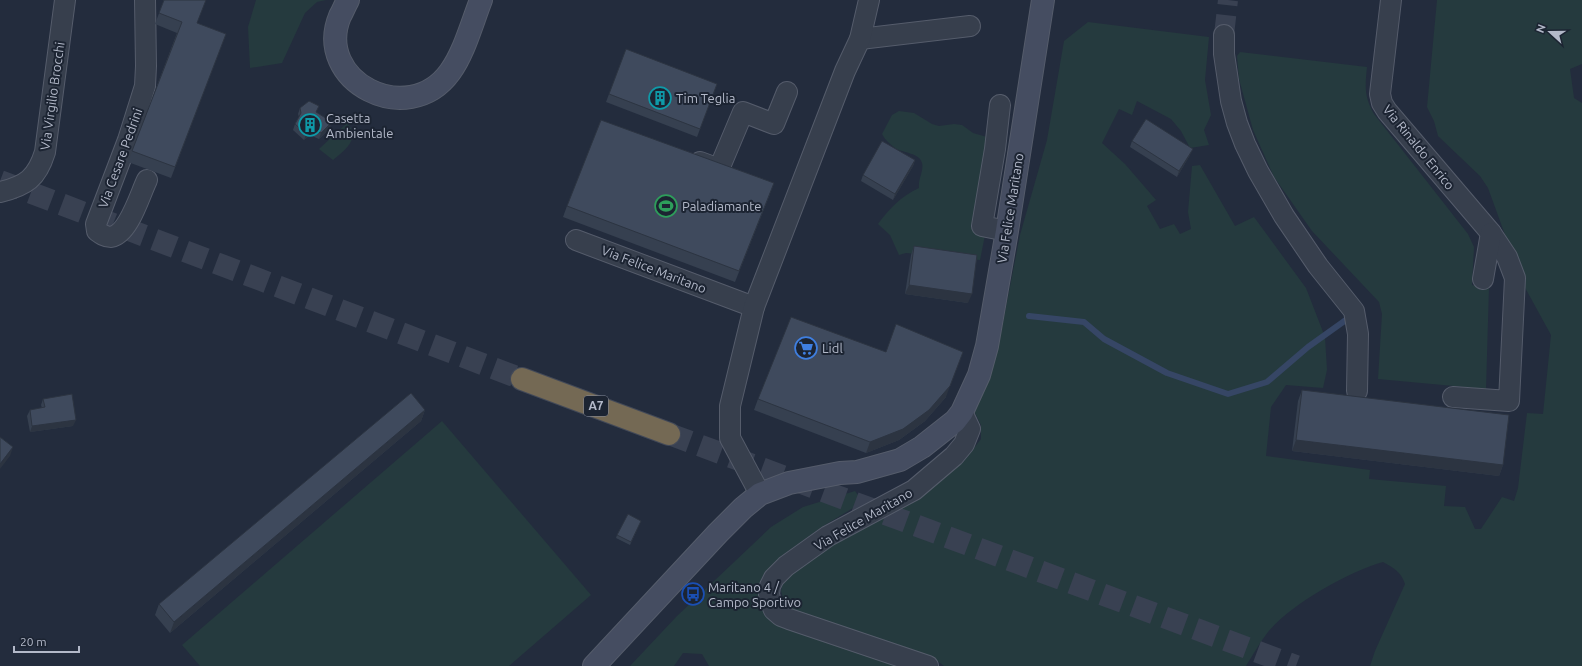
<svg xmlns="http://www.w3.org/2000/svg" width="1582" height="666" font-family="Ubuntu,sans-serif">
<rect width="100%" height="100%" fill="#232c3d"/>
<!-- green -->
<g fill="#253a3e">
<polygon points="256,0 326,0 317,2 305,13 282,63 250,68 248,27"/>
<path d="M1437,0H1582V64L1570,69L1574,98L1582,103V666H1370L1375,651L1405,584C1401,572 1394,568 1383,562C1348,572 1291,604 1268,632C1260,642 1253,655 1246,666H944L932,657L793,612L785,604L781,591L783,582L817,551L914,499L964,461L981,439V425L973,409L984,390L1000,338L1020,235L1047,140L1064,41L1088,22L1209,37L1205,80L1211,115L1204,130L1209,145L1190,148L1181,131L1171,119L1137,101L1132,115L1119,109L1102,143L1125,164L1156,200L1147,206L1160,229L1174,224L1180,234L1191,229L1188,212L1192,166L1200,165L1235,226L1254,217L1306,288L1325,337L1327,370L1323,388L1286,385L1271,407L1266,456L1370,470L1369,479L1446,486L1444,506L1465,507L1475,529H1481L1502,497L1514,501L1518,488L1527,413L1543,414L1551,335L1523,284L1488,188L1480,176L1438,136L1434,121L1427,107Z"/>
<path d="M1240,52L1367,67C1365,87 1364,96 1374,114L1468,234L1474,247L1472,285L1489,287L1486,389L1378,379L1382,314L1379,302L1312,231L1274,177L1253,130L1239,79L1237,56Z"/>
<path d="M899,111L914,113L932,124L939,126L954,124L962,125L973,133L987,137L986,230L980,260L906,253L899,255L890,235L878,224C889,209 901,196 919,188C918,178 924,171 922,163C920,153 903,153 895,148C890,144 885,140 882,134L892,115Z"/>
<path d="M347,123C362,138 344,151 333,160L319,149Z"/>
<polygon points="442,421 591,595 509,666 200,666 182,645"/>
<polygon points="855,491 863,502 825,525 780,557 761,580 759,600 765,615 777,624 914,666 709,666 702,654 683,653 674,666 630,666 677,616 771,527 803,507"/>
</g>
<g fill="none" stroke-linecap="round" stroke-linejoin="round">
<!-- stream -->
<polyline stroke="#364665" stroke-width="6" points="1029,316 1084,322 1104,339 1167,373 1228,394 1267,382 1308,347 1350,317"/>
<!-- street-tunnel -->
<polyline stroke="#394152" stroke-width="20" stroke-dasharray="20 10" stroke-linecap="butt" points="1224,35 1228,0"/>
<!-- highway-tunnel -->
<g stroke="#394152" stroke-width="22" stroke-dasharray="22 11" stroke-linecap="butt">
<polyline points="0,181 522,379"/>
<polyline points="669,434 1296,666"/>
</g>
<!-- street casing -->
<g stroke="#555c6b" stroke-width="22">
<g id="street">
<path d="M145,0L146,66L145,86L128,140L96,224L97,231C101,234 105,237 111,237C129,234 140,194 147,180"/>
<polyline points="1391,0 1380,94 1382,103 1387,111 1491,233 1507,257 1515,278 1509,401 1453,397"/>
<polyline points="1224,35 1224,54 1231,101 1237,123 1245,144 1258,171 1284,216 1318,266 1354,311 1358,334 1357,391"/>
<polyline points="860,39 970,26"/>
<polyline points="1000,105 995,149 982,226 1007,231"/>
<polyline points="700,162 719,169 743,112 774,124 787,92"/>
<path d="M0,192C26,186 37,178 45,152L65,0"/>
<polyline points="576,240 754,307"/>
<polyline points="1483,279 1491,233"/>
<polyline points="760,494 730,438 730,406 754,307 845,71 860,39 869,0"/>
<polyline points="928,666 789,619 781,616 774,610 771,603 769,594 770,586 774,578 786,566 828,536 914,490 954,456 964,444 970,429 962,412"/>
</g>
</g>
<!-- secondary casing -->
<g stroke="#555c6b" stroke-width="24">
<g id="secondary">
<path d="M348,0C345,5 343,11 340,16C313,81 408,130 450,72C464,53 472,23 481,0"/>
<polyline points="594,666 718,533 743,508 760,494 789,483 840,473 857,472 900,460 922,447 955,421 962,412 979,375 987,346 1007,231 1043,0"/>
</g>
</g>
<!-- highway casing -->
<g stroke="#424958" stroke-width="24">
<polyline id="highway" points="522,379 669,434"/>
</g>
<!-- street -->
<use href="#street" stroke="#373f4d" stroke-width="20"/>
<!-- secondary -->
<use href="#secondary" stroke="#454d61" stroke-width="22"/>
<!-- highway -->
<use href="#highway" stroke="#746954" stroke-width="22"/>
</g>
<!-- wall -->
<g fill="#364050">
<polygon points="164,0 197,23 226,34 171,178 128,162 177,33 155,24"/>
<polygon points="717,84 697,137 606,102 609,94"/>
<polygon points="300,108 317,113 330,128 319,139 310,135 304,140 293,130 295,124 299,117 298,114"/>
<polygon points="1132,141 1190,155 1177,177 1130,147"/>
<polygon points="915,160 913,166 893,200 861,181 863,175"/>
<polygon points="770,194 735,282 563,217 567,206"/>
<polygon points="914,246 968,303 905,294 911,255"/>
<polygon points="1302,390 1503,465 1499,476 1292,451 1298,401"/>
<polygon points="946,397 925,421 899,440 866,453 754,410 758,399"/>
<polygon points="43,399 73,426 30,432 27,416 30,410 42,408 41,405"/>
<polygon points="425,410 421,421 170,633 155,615 159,604"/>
<polygon points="641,521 630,545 616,538 617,535"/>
</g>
<!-- shaded-wall -->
<g fill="#2c3441">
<polygon points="332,122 330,128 319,139 321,133"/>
<polygon points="312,129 310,135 304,140 306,134"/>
<polygon points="1193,149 1190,155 1177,177 1179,171"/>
<polygon points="915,160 913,166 893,200 895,194"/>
<polygon points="909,285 972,294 968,303 905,294"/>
<polygon points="963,352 946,397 925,421 899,440 866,453 870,442"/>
<polygon points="425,410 421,421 170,633 174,622"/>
<polygon points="76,420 73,426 30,432 32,426"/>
<polygon points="1296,440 1503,465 1499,476 1292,451"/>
<polygon points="13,447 10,456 0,469 0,464"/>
</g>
<!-- building -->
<g fill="#3f4a5d" stroke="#2c3441">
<polygon points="164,0 206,0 197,23 226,34 175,167 132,151 182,22 159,13"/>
<polygon points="626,49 717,84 700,129 609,94"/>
<polygon points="309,101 319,106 316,112 332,122 321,133 312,129 306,134 295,124 301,113 300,108"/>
<polygon points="1146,119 1193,149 1179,171 1132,141"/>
<polygon points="601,120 774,183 739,271 567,206"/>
<polygon points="882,141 915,160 895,194 863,175"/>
<polygon points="914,246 977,255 972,294 909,285"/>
<polygon points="791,317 886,352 896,324 963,352 950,386 929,410 903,429 870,442 758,399"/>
<polygon points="1302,390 1509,415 1503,465 1296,440"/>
<polygon points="411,393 425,410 174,622 159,604"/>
<polygon points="72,394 76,420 32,426 30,410 45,407 43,399"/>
<polygon points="0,437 13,447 0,464"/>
<polygon points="628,514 641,521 631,542 617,535"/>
</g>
<!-- icons -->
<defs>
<g id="building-ring" transform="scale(1.15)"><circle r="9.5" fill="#1c2432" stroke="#0f9aa8" stroke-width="1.5"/><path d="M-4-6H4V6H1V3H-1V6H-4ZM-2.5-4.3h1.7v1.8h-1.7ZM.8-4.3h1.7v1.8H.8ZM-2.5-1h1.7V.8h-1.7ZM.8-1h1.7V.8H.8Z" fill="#0f9aa8"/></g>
<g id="stadium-ring" transform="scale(1.15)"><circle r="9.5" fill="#1c2432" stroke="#2e9e5b" stroke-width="1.5"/><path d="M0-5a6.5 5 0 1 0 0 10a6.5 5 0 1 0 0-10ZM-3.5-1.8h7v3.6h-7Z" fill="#2e9e5b"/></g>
<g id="supermarket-ring" transform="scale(1.15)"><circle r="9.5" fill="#1c2432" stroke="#3f7fe0" stroke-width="1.5"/><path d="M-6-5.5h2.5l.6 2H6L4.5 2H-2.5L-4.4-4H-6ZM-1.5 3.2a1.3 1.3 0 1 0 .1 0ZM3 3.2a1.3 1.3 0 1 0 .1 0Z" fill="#3f7fe0"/></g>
<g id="bus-ring" transform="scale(1.15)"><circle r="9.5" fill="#1c2432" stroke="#1a4fb4" stroke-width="1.5"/><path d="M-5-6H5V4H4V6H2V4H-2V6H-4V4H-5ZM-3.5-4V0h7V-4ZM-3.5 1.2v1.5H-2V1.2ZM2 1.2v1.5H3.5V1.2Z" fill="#1a4fb4"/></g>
</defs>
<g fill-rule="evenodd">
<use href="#building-ring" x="660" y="98"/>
<use href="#building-ring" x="310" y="125"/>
<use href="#stadium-ring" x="666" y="206"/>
<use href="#supermarket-ring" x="806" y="348"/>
<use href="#bus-ring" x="693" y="594"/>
</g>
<g text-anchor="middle" stroke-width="4" stroke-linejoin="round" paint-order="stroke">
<!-- shield labels -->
<rect fill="#1c2432" stroke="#868c9c" stroke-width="1" x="584" y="396" width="24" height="20" rx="3"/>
<g font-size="12" font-weight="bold" fill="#b3b9c9">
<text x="596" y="410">A7</text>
</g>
<!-- street labels -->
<g font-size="13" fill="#b3b9c9" stroke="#1c2432">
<text transform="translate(52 96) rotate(-82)" y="5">Via Virgilio Brocchi</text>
<text transform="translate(1419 147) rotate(51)" y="5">Via Rinaldo Enrico</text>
<text transform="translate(120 158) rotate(-70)" y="5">Via Cesare Pedrini</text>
<text transform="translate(1010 208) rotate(-81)" y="5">Via Felice Maritano</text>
<text transform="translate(654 269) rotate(21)" y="5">Via Felice Maritano</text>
<text transform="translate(863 519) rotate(-30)" y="5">Via Felice Maritano</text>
</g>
<!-- poi labels -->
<g font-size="13" fill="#b3b9c9" stroke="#1c2432" text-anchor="start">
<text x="676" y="103">Tim Teglia</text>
<text x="326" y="123">Casetta<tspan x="326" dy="15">Ambientale</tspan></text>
<text x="682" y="211">Paladiamante</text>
<text x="822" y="353">Lidl</text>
<text x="708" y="592">Maritano 4 /<tspan x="708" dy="15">Campo Sportivo</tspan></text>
</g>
</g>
<!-- north arrow -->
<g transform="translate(1550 32) rotate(291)" stroke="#1c2432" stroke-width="3" paint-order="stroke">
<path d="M0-3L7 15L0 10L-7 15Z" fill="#b3b9c9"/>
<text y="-6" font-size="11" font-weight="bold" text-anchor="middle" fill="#b3b9c9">N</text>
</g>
<!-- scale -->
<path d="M14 646v6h65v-6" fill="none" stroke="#b3b9c9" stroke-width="2"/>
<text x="20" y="646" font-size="12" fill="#b3b9c9" stroke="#1c2432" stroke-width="3" paint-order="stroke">20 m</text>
</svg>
